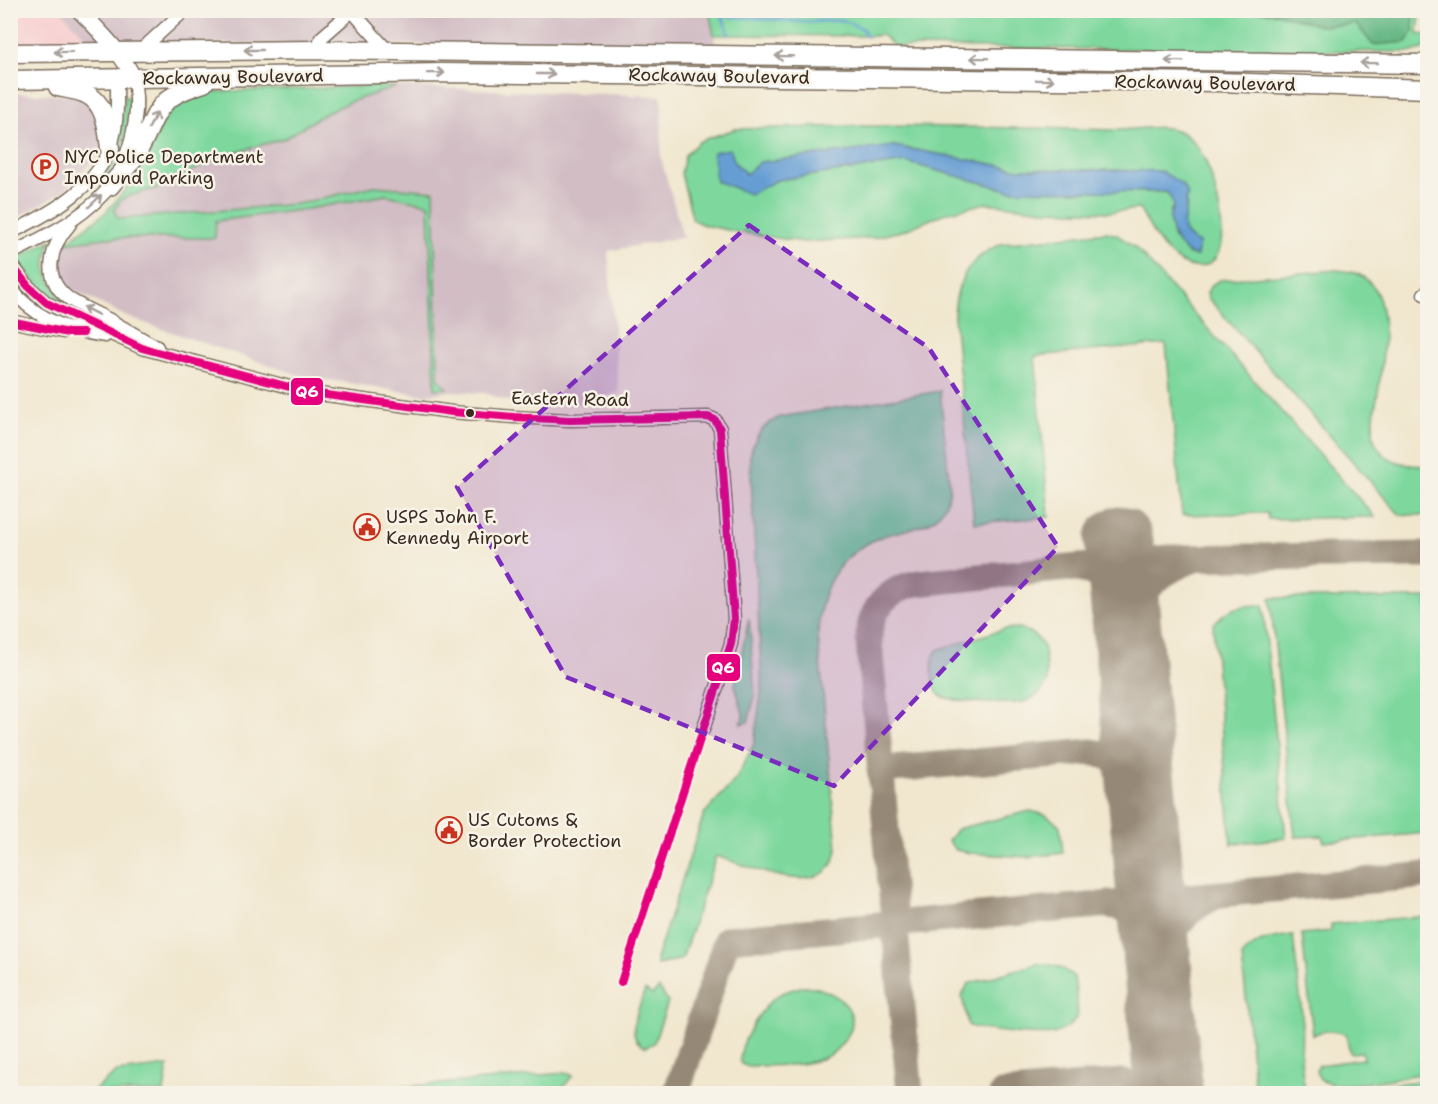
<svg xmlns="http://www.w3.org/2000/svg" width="1438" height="1104" viewBox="0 0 1438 1104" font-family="'Shantell Sans',sans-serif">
	<rect width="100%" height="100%" fill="#f7f3e8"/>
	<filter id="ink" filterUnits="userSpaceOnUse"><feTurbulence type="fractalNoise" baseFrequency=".0167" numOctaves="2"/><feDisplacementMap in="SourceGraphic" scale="12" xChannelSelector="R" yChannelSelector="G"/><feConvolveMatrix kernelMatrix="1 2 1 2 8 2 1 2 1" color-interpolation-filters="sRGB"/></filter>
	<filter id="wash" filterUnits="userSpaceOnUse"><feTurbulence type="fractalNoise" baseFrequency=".008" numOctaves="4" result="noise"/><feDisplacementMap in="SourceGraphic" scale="24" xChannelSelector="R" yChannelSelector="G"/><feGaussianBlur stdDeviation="1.35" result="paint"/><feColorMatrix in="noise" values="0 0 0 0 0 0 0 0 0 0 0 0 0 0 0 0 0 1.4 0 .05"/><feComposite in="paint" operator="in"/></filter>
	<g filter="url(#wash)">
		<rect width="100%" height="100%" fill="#f1e7cf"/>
		<polygon fill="#f7cfd0" points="10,11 61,11 91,43 11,45"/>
		<g fill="#d2bdc5">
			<polygon points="61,11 709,11 716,46 91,43"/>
			<polygon points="381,86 662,96 661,158 683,237 608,251 619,393 579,404 515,403 484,393 452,391 424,395 298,375 127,317 69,288 57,272 59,253 65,243 105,213 210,92"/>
			<polygon points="11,93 73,95 88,103 104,133 100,151 95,159 63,192 11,221"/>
		</g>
		<g fill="#7ed89e" stroke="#5c815e" stroke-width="1.5" fill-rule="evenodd">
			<polygon points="1420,10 1418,34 1427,35 1428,43 1423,49 1412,52 895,47 881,34 875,36 714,35 709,11 697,11"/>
			<polygon points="381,86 396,87 349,102 319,117 286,138 219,157 164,186 129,196 120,201 114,211 119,219 298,204 374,186 434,191 438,378 447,388 435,389 429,204 386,195 308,209 216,221 215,238 105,238 65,243 105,213 134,180 171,108 188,97 210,92"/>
			<path d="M 124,97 L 130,97 C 130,131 121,159 101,187 L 98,184 C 116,154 123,132 124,97 Z"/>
			<path d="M 853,126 C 941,126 1029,128 1118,130 C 1136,130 1164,123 1181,132 C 1196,140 1204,156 1210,172 C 1217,194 1238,264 1198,267 C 1186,268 1172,257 1164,248 C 1154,237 1147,221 1139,209 L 1110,212 L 1044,210 L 986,203 L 945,213 L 905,230 L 872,238 L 804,242 L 737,232 L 704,225 L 693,220 L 681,174 L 685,155 L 700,141 L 735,129 ZM 894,146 L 1019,169 L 1161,171 L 1187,206 C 1181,223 1180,235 1199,243 L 1197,256 L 1189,255 L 1173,237 L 1170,211 L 1173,207 L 1172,200 L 1167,192 L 1008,190 L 906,162 L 777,180 L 749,194 L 713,152 L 730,149 L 735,163 L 746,174 Z"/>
			<path d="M 1107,232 L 1117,235 L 1136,248 L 1375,517 L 1268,519 L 1267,513 L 1182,515 L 1166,344 L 1035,356 L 1049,517 L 974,523 L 954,316 C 956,280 968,259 1001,244 Z"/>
			<path d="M 51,240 C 41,268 46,277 63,300 L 62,302 C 43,292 28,276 17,258 Z"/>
			<path d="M 1336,270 C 1343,271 1352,271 1358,274 C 1397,292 1382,365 1377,398 C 1375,411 1371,426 1374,439 C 1381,462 1407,466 1427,466 L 1427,515 L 1400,515 L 1208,298 L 1207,293 L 1211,285 L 1220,280 Z"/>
			<path d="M 940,391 L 950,489 C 942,534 907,525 876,539 C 833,559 819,593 818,637 L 837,849 C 829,906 748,865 716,856 L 682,959 L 657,965 L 656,959 L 704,814 L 736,779 L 754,744 L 762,687 L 750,457 C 754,437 761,426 780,417 Z"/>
			<polygon points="1270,598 1427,598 1427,833 1324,842 1322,836 1295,837"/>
			<path d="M 1263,605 L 1286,838 L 1231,844 L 1213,625 C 1228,606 1241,606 1263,605 Z"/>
			<polygon points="749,618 755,696 748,722 741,724 744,717 735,685"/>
			<path d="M 1020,628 C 1051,640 1044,654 1047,683 C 1042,692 1036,698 1026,701 C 1013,706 950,702 939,695 C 931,683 929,661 937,650 L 1004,629 Z"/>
			<polygon points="1030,811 1046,815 1060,826 1063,853 1027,857 970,853 956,850 948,841 957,829"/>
			<path d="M 1427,916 L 1427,1073 C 1404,1076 1344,1090 1325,1082 C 1320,1080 1318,1077 1316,1071 L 1319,1065 L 1363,1059 L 1362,1052 L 1350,1053 L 1346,1034 C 1333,1031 1325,1029 1313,1035 L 1302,934 L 1331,931 L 1331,924 Z"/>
			<path d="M 1293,935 L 1302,1014 L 1301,1060 L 1305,1093 L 1255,1093 L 1242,956 C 1255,939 1272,938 1293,935 Z"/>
			<path d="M 1036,964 C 1052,963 1063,967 1074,977 C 1075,987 1079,1006 1077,1015 C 1075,1024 1060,1033 1052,1034 C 1040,1036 976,1031 968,1025 L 962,996 L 968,984 Z"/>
			<path d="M 805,986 C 834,988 869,1012 843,1042 C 839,1047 835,1052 830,1055 C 806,1068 773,1065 747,1066 L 741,1064 C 736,1047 761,1009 774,998 C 783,991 794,989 805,986 Z"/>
			<path d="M 659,988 L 668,1002 L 654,1043 L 646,1047 C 622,1039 640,1007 645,990 L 652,995 Z"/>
			<polygon points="168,1066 164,1092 91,1093 117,1072"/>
			<polygon points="564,1073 573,1075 559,1093 334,1093"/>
			<polygon points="1427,1080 1427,1093 1314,1093"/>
		</g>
		<polygon fill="#66b885" stroke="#507152" stroke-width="1.5" points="1253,11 1414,11 1413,32 1407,42 1373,45 1356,24 1321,26 1277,13"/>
		<path fill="#669ed4" stroke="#506479" stroke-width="1.5" d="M 894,146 L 1019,169 L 1161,171 L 1182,184 L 1188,195 L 1186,198 C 1189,217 1172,232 1199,243 L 1197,256 C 1178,254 1163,223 1173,207 L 1172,200 L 1167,192 L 1008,190 L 906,162 L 777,180 L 750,194 L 716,181 L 713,152 L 730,149 L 735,163 L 746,174 L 760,162 Z"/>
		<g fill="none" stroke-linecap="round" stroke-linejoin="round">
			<g stroke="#669ed4" stroke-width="3">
				<polyline points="720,10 729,34"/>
				<polyline points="722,16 808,22 843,20 863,29 866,36"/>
			</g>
			<g stroke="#968876" stroke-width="27">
				<path d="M 1075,569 C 1115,572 1121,602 1126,635"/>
				<path d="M 1131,662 C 1132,610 1138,581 1190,561"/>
				<path d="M 880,770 L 1091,752 C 1123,756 1136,778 1143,807"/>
				<path d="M 1107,905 C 1150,908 1151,940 1157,973"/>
				<path d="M 1160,989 C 1163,946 1174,914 1216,896"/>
				<polyline points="676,1094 727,939 1428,875"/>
				<path d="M 910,1094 L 869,642 C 868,610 888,588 918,583 L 1169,558 L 1428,555"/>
				<polyline points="1002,1094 1121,1082 1136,1086 1150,1094"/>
			</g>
			<polyline stroke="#968876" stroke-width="69" points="1119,541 1169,1094"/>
		</g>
	</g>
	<g filter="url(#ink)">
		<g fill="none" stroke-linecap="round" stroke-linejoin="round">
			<defs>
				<g id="minor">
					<polyline points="351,10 388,51"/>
					<polyline points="317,50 321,38 353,10"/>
					<polyline points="140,51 185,10"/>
					<path d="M 122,166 C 133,140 141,106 133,78"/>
					<path d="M 70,224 C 49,248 41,280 71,300 C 82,307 96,313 108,319 C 124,328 140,338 157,347"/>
					<path d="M 10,233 C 51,213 101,186 113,139 C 118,119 117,99 117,79"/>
					<path d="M 10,254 C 48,235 89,216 114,181"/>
					<polyline points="10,262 28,286 47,303 86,323 142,348 312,393 452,412 514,417 570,420 708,417 715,420 720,429 734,619 731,644 703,730"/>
					<path d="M 10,287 C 33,318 68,331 105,336"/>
					<polyline points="1424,294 1428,291"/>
					<polyline points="10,321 63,332"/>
				</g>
				<path id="major" d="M 79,10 C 97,29 124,54 133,78"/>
				<g id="highway">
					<polyline points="10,53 317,50 1428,64"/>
					<polyline points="10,80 442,73 1218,82 1428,89"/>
					<path d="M 58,87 C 67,89 78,90 86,94 C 106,103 108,130 110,149"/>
					<path d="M 110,186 C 119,175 130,165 137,153 C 160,112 152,99 204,83"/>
				</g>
			</defs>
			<use href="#minor" stroke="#7b6c5c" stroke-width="15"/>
			<use href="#major" stroke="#7b6c5c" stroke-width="18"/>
			<use href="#highway" stroke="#7b6c5c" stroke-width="21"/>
			<use href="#minor" stroke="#fff" stroke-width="12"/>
			<use href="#major" stroke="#fff" stroke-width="15"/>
			<use href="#highway" stroke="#fff" stroke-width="18"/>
			<defs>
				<g id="bus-1">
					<polyline points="10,263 28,286 47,303 142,348 312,393 452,412 514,417 570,420 708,417 715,420 720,429 734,619 731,644 621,982"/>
					<polyline points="10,321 68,333 83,333"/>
				</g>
			</defs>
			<use href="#bus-1" stroke="#f7f3e8" stroke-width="12"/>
			<use href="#bus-1" stroke="#e5007d" stroke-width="8"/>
		</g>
		<defs><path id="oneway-shaft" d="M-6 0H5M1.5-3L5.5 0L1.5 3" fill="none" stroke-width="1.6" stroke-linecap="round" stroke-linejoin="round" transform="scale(1.5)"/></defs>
		<g stroke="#a79f9a">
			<use href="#oneway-shaft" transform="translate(253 50) rotate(180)"/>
			<use href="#oneway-shaft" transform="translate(63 52) rotate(179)"/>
			<use href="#oneway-shaft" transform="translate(784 56) rotate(-179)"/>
			<use href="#oneway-shaft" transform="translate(979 58) rotate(-179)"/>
			<use href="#oneway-shaft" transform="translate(1174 61) rotate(-179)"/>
			<use href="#oneway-shaft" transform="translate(1369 63) rotate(-179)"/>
			<use href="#oneway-shaft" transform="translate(436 73) rotate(-1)"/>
			<use href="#oneway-shaft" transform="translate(546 74)"/>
			<use href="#oneway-shaft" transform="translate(1045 80) rotate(1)"/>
			<use href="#oneway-shaft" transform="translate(153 120) rotate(-62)"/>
			<use href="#oneway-shaft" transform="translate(95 201) rotate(-44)"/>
			<use href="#oneway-shaft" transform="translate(91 311) rotate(-153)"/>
		</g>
	</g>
	<path fill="#7b2cbf" fill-opacity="0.2" stroke="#7b2cbf" stroke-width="4.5" stroke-dasharray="12 8" stroke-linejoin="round" d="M 749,225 L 929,348 L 1058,547 L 834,786 L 566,677 L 457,487 Z"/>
	<defs>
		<symbol id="parking-ring" viewBox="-11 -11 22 22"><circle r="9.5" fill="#f7f3e8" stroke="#c8321e" stroke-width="1.5"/><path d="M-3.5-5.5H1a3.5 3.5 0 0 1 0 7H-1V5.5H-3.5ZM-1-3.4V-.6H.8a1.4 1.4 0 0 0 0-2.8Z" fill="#c8321e"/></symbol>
		<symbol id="civic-ring" viewBox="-11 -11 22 22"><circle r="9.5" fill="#f7f3e8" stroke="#c8321e" stroke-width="1.5"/><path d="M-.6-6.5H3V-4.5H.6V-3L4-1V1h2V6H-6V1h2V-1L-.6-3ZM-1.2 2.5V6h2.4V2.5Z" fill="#c8321e"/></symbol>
	</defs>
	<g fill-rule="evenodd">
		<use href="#parking-ring" x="30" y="152" width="30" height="30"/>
		<use href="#civic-ring" x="352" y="512" width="30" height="30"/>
		<use href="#civic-ring" x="434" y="815" width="30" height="30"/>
	</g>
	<circle fill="#3b2a1e" stroke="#f7f3e8" stroke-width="2" cx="470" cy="413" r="5"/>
	<g text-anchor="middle" stroke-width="5" stroke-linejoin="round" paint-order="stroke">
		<g font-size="18" fill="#3b2a1e" stroke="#f7f3e8">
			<text transform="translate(719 76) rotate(1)" y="6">Rockaway Boulevard</text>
			<text transform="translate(233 77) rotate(-1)" y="6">Rockaway Boulevard</text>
			<text transform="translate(1205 83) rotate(1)" y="6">Rockaway Boulevard</text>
			<text transform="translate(570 399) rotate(1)" y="6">Eastern Road</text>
		</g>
		<g font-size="18" fill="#3b2a1e" stroke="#f7f3e8" text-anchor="start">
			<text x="64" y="163">NYC Police Department<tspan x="64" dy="21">Impound Parking</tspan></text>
			<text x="386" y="523">USPS John F.<tspan x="386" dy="21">Kennedy Airport</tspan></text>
			<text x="468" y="826">US Cutoms &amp;<tspan x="468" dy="21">Border Protection</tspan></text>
		</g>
	</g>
	<g stroke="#f7f3e8" stroke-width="2">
		<rect x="290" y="377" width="34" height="29" rx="6" fill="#e5007d"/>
		<rect x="706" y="653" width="35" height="29" rx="6" fill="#e5007d"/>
	</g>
	<g font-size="16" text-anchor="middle" font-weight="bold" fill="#fff">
		<text x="307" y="397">Q6</text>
		<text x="723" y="673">Q6</text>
	</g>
	<rect width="1438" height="1104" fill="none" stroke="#f7f3e8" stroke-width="36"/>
</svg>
